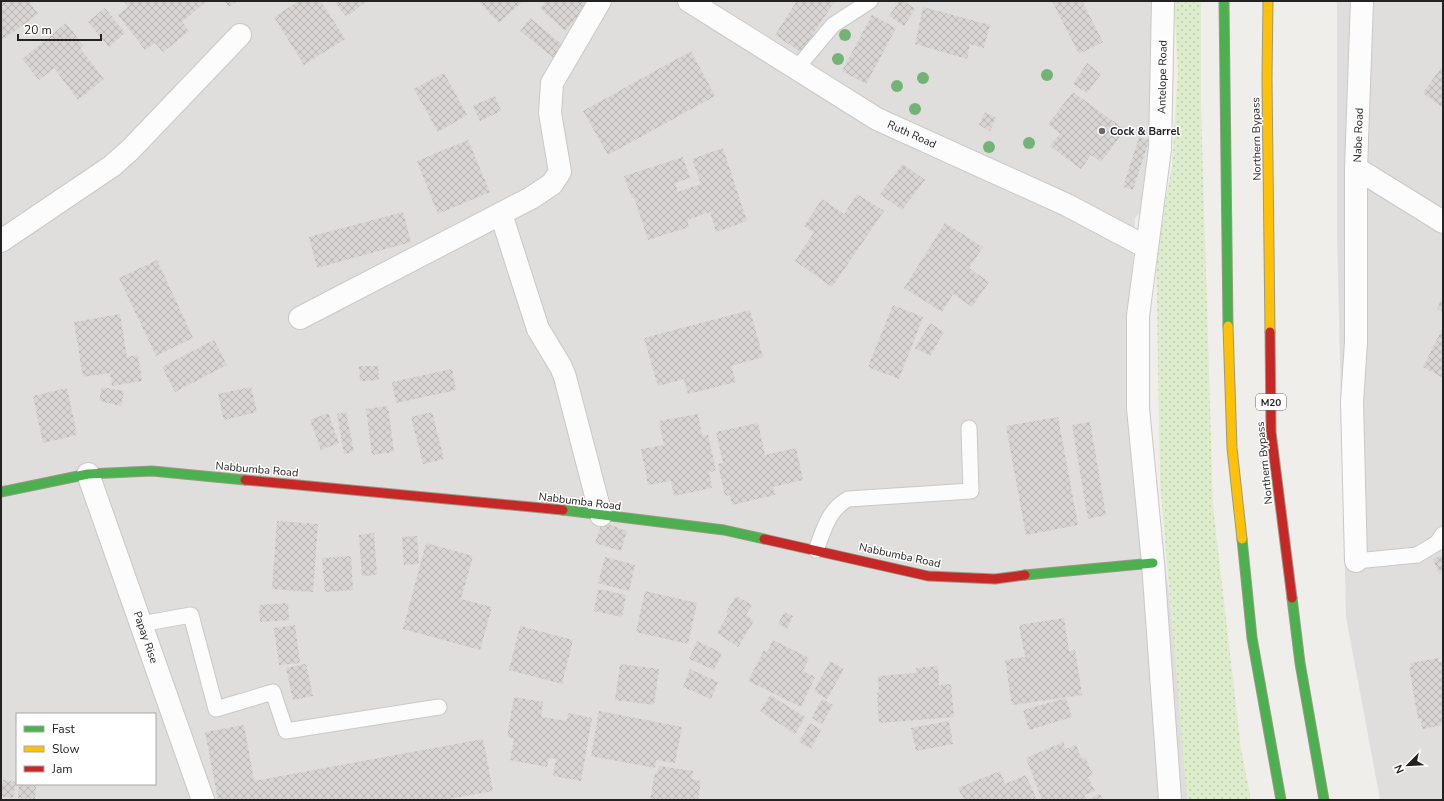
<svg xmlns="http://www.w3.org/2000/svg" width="1444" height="801" viewBox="0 0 1444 801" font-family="'Nunito Sans',sans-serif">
	<defs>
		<pattern id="grass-dots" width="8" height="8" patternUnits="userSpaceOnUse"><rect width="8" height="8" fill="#ddeccb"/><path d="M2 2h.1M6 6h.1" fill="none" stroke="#bdcaae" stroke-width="1.8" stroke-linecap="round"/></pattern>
		<pattern id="building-cross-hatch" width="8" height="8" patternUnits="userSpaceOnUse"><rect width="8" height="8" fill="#d7d4d2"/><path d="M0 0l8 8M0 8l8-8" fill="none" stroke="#b8b6b4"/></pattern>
	</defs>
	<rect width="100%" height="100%" fill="#f0eeeb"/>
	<g fill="#dfdedc" fill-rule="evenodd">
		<path d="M 1,1 L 1154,1 L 1153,152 L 1139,214 L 1135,218 L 1132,278 L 1193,800 L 1,800 ZM 17,714 L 155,714 L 155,784 L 17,784 Z"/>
		<polygon points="1337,1 1443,1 1443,800 1380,800 1346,617 1337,234"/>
	</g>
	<polygon fill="url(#grass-dots)" points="1174,1 1201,1 1201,107 1213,506 1241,749 1251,800 1187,800 1160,481 1156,247 1172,167 1178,71"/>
	<g fill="url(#building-cross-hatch)">
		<polygon points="1,1 29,1 38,14 1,41"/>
		<polygon points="123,1 207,1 182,22 189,31 163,52 155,43 145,50 118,15 128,7"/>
		<polygon points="225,1 238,1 229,7"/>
		<polygon points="299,1 321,1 345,39 304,65 274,17"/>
		<polygon points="334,1 367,1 346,17"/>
		<polygon points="478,1 523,1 499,23"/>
		<polygon points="546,1 591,1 565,31 540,8"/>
		<polygon points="797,1 835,1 801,52 775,35"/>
		<polygon points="899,1 904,1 915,9 904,26 889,16"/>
		<polygon points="1052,1 1082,1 1103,42 1079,54"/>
		<polygon points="923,7 990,25 984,48 970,44 967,59 915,44"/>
		<polygon points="105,8 125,33 109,47 88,22"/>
		<polygon points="872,15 896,28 866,84 842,71"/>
		<polygon points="530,18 565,47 555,59 520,31"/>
		<polygon points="66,23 83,45 80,48 104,79 78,100 54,68 39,80 22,59"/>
		<polygon points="691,51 715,96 608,155 583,111"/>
		<polygon points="1087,63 1101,74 1087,93 1073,84"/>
		<polygon points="1443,65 1443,108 1423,93"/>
		<polygon points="444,73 467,115 438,132 414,89"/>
		<polygon points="1073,92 1125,130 1101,162 1091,155 1081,169 1050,146 1060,134 1048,124"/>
		<polygon points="495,96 501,111 480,121 473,106"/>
		<polygon points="985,112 996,118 990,131 979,125"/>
		<polygon points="1139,137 1149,140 1133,190 1123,187"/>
		<polygon points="468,140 490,192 438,214 417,161"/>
		<polygon points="723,148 747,221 716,232 710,212 687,220 689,227 648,240 634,197 632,198 624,176 683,157 690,178 675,183 678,192 701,184 692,159"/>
		<polygon points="903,164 925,180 902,210 880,194"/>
		<polygon points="857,194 884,211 832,287 795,261 814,232 804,226 822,199 844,214"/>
		<polygon points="403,212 411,242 317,268 309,237"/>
		<polygon points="945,223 983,247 969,268 989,282 972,307 953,294 942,312 904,288"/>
		<polygon points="157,260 193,338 156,356 119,278"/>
		<polygon points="1443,296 1443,312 1437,309"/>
		<polygon points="893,305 923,317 899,379 868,367"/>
		<polygon points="750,310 763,357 731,366 736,382 688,394 684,379 658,386 644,338"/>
		<polygon points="120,314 127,357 138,355 142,381 112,386 110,373 83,377 74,322"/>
		<polygon points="930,323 944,332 930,356 915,348"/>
		<polygon points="1443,327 1443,378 1423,367"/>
		<polygon points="214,340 227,365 175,392 162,367"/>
		<polygon points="359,366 378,366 379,380 360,381"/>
		<polygon points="452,369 456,390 396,403 392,382"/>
		<polygon points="102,387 124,391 121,406 99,401"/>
		<polygon points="251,387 257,412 224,420 218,394"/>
		<polygon points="67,388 77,435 43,443 33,396"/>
		<polygon points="388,406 394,452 372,455 366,409"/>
		<polygon points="346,412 354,452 344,454 337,414"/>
		<polygon points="432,412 444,459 423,464 411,417"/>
		<polygon points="328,413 339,443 321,450 310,420"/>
		<polygon points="698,414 702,436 708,435 716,471 709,472 712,488 674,496 671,481 648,485 641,449 664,445 659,421"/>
		<polygon points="1058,417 1078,525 1026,535 1006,426"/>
		<polygon points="1090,422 1106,515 1088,519 1072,425"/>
		<polygon points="758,423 765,455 796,448 803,480 773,487 775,495 732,505 730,495 725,496 718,464 723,463 716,432"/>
		<polygon points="277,521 318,524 313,592 272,589"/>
		<polygon points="602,522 627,531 621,551 595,543"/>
		<polygon points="374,533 377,575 362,576 359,535"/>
		<polygon points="417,536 419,564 404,565 402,537"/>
		<polygon points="426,543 473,556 461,599 492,607 480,650 403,629"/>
		<polygon points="1443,555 1443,572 1439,574 1433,559"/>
		<polygon points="351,556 353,590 325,592 322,558"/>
		<polygon points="605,557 635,565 629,591 598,583"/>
		<polygon points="598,589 626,595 622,617 594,611"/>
		<polygon points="645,591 697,603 688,644 636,632"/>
		<polygon points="736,596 752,605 746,615 754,621 738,647 717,633 728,614 726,612"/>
		<polygon points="288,603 289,620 260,622 259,605"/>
		<polygon points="784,612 793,616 787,629 778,624"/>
		<polygon points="1064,618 1069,651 1075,650 1082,695 1012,705 1005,660 1025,657 1019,625"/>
		<polygon points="295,625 300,663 279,665 274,628"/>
		<polygon points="520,626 573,640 562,684 509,670"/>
		<polygon points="773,640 809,658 803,671 815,677 801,707 748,681 764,650 767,652"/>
		<polygon points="697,641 722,653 714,670 689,659"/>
		<polygon points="1439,658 1439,662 1443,661 1443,725 1422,729 1421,719 1418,719 1409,667 1411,667 1410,663"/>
		<polygon points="830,661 844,669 827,699 814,691"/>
		<polygon points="306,664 313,696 293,700 286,668"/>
		<polygon points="620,664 659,669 654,705 615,700"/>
		<polygon points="938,666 939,685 951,684 954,717 879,723 877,692 879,692 878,676 916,673 916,668"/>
		<polygon points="690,669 718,682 711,699 683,687"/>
		<polygon points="770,695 805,717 795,734 760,711"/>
		<polygon points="514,697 543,702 541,717 567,721 568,713 592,718 581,781 553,776 556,759 549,758 547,767 510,760 514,739 507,737"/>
		<polygon points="1066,698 1072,717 1029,730 1023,710"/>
		<polygon points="822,699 833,705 822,724 812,718"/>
		<polygon points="599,711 682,727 675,763 656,760 655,768 591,756"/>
		<polygon points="949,721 953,744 916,751 911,728"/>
		<polygon points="810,723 821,730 811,749 799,742"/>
		<polygon points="244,725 254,781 483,739 493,791 443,800 218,800 205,732"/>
		<polygon points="1063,742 1066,749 1076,745 1082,759 1085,757 1093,775 1088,777 1095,791 1084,795 1087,800 1100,794 1103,800 1042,800 1026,758"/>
		<polygon points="659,766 693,771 691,779 701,781 698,800 650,800 655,773 658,773"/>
		<polygon points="1000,771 1005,784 1026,775 1037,800 964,800 958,788"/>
		<polygon points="3,780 16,782 13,798 1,796"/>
		<polygon points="19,785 36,786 35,799 18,798"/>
	</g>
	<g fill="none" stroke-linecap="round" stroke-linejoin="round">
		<defs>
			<g id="lane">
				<polyline points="796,69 833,25 870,1"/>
				<path d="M 816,550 C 824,530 828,510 848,499 L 971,491 L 969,428"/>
				<polyline points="1356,561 1417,555 1437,543 1443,534"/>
				<polyline points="141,624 191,615 216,709 273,692 286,731 439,707"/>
			</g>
			<g id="street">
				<polyline points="689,1 877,119 1067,205 1146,247"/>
				<polyline points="1163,1 1160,149 1138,316 1138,408 1153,563 1170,800"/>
				<polyline points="1362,1 1356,168 1443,222"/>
				<polyline points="501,214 538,329 561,367 565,377 601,515"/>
				<polyline points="1,241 112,166 130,150 240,35"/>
				<polyline points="300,318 531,198 552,184 560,172 550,113 552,83 600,1"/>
				<polyline points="88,474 203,800"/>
				<polyline points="1356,561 1352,402 1356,342 1356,168"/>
			</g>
			<g id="fast">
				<polyline points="1224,1 1228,326"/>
				<polyline points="1,492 88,474 152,471 245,480"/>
				<polyline points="563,510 724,530 764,539"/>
				<polyline points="1242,539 1252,638 1281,800"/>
				<polyline points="1025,575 1153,563"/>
				<polyline points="1292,598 1300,663 1324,800"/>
			</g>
			<g id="slow">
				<polyline points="1268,1 1267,78 1270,332"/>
				<polyline points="1228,326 1232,448 1242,539"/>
			</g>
			<g id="jam">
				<polyline points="1270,332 1271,432 1292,598"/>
				<polyline points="245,480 563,510"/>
				<polyline points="764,539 928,576 995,579 1025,575"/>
			</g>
		</defs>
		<use href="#lane" stroke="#c9c8c7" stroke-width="17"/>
		<use href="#street" stroke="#c9c8c7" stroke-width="24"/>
		<use href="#fast" stroke="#999a82" stroke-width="11"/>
		<use href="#slow" stroke="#999a82" stroke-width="11"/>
		<use href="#jam" stroke="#999a82" stroke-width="11"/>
		<use href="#lane" stroke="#fdfcfc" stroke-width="15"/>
		<use href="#street" stroke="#fdfcfc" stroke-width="22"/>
		<use href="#fast" stroke="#4caf50" stroke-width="9"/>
		<use href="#slow" stroke="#ffc107" stroke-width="9"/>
		<use href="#jam" stroke="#c62828" stroke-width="9"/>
	</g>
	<g fill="#73b476">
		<circle cx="845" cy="35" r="6"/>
		<circle cx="838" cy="59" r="6"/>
		<circle cx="1047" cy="75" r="6"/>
		<circle cx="923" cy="78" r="6"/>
		<circle cx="897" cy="86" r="6"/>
		<circle cx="915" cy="109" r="6"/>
		<circle cx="1029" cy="143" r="6"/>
		<circle cx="989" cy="147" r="6"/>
	</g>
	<circle fill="#6a6968" stroke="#fff" stroke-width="1.5" cx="1102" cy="131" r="4"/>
	<g text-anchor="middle" stroke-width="3" stroke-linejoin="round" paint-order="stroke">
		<rect fill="#fff" stroke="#646464" stroke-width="1" x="1256" y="394" width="30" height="16" rx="3"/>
		<g font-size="10" font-weight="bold" fill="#222">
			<text x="1271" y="406">M20</text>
		</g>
		<g font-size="11" fill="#222" stroke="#fff">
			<text transform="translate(1162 77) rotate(-89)" y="4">Antelope Road</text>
			<text transform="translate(912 134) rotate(24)" y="4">Ruth Road</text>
			<text transform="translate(1358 135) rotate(-88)" y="4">Nabe Road</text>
			<text transform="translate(1256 139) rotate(-91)" y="4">Northern Bypass</text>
			<text transform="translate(1264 463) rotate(-96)" y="4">Northern Bypass</text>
			<text transform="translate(257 469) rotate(5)" y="4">Nabbumba Road</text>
			<text transform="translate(580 501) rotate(7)" y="4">Nabbumba Road</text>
			<text transform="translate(900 555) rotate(12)" y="4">Nabbumba Road</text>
			<text transform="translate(146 637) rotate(71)" y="4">Papay Rise</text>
		</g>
		<g font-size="11" font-weight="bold" fill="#222" stroke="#fff" text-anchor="start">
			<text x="1110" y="135">Cock &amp; Barrel</text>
		</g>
	</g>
	<rect width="1444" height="801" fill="none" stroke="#222222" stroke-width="4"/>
	<rect x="16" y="713" width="140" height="72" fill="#ffffff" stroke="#a7a7a7"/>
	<rect x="24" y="726" width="20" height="6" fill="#4caf50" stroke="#a7a7a7"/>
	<text x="52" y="733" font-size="12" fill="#222222">Fast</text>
	<rect x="24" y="746" width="20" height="6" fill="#ffc107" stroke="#a7a7a7"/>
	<text x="52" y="753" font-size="12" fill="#222222">Slow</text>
	<rect x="24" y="766" width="20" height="6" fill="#c62828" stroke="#a7a7a7"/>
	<text x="52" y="773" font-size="12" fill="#222222">Jam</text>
	<g transform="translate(1408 765) rotate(246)" stroke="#ffffff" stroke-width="3" paint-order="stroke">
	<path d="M0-3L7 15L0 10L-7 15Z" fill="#222222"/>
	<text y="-6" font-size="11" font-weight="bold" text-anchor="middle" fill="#222222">N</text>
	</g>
	<path d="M18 34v6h83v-6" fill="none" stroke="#222222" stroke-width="2"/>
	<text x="24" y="34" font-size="12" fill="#222222" stroke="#ffffff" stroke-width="3" paint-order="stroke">20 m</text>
</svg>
